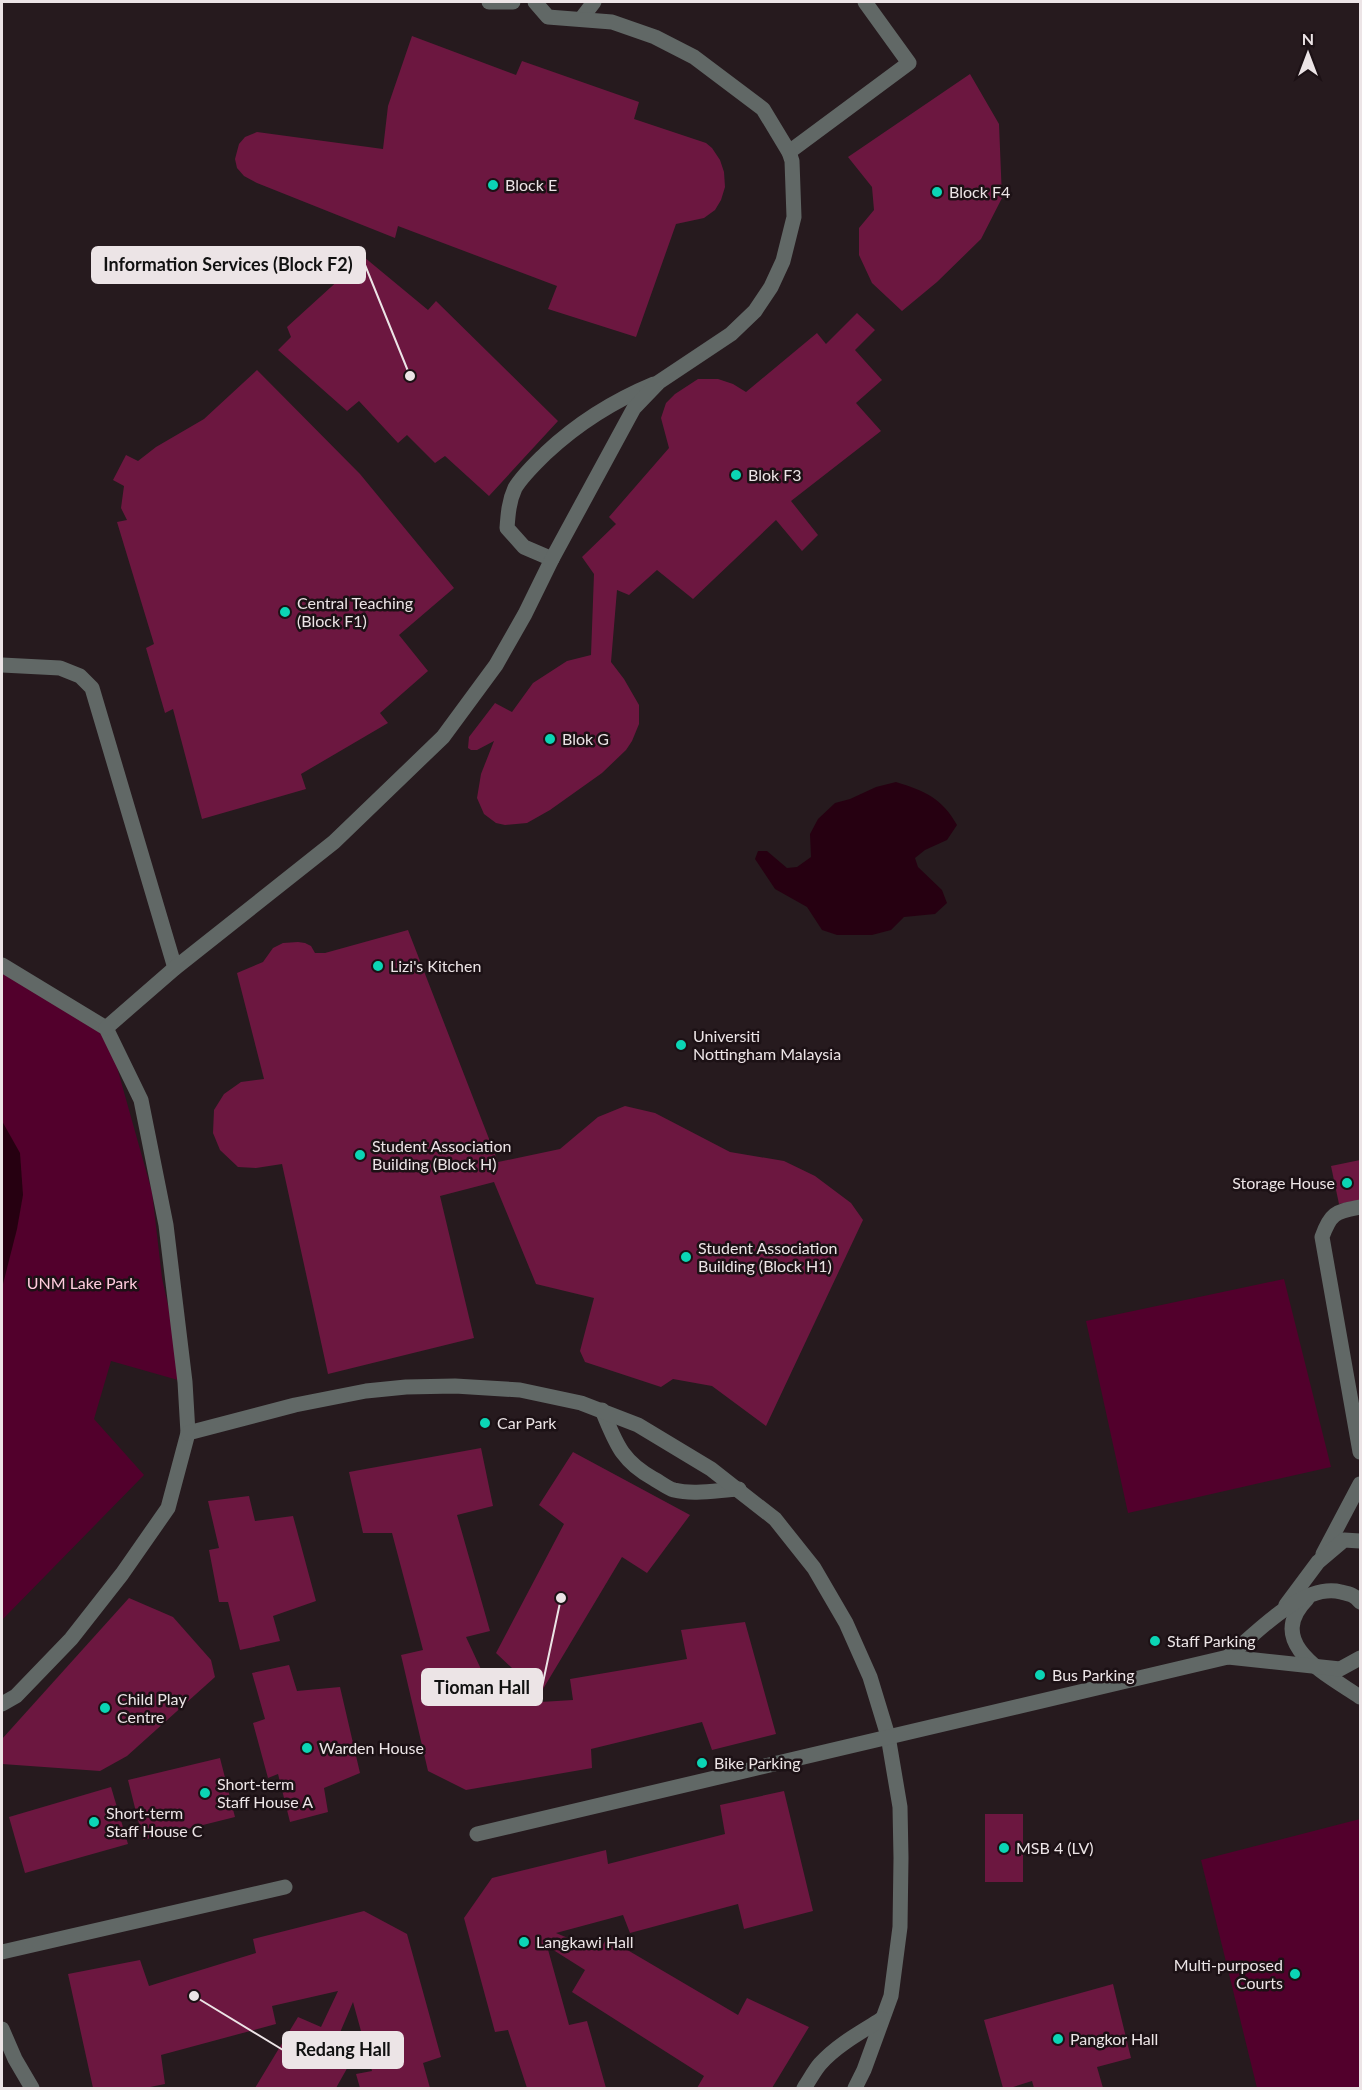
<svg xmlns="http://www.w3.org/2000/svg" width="1362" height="2090" viewBox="0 0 1362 2090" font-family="Lato,sans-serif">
	<rect width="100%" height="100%" fill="#261a1e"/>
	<g fill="#52002c">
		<polygon points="2,965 106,1028 152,1192 162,1278 185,1382 111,1361 94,1419 144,1475 2,1620"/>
		<polygon points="1284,1279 1331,1467 1128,1513 1086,1321"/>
		<polygon points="1360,1819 1360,2088 1257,2088 1201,1860"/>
	</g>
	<g fill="#260011">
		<path d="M 896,782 C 925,791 942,798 957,825 L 947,840 L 925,850 L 915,858 L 918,867 L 942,890 L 947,903 L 935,914 L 904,917 L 891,930 L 872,935 L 837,935 L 822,930 L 807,907 L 775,889 L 755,859 L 758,851 L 767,851 L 787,868 L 797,867 L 811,857 L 810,834 L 818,819 L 835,803 L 850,799 L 876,787 Z"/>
		<polygon points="2,1121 20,1153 23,1195 17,1229 2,1288"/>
	</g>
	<g fill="#6c1740">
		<polygon points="412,36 516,75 522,61 639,102 634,119 706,143 712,148 720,160 724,172 725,187 721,200 715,210 704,218 676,224 636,337 548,309 557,286 398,226 395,238 257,183 244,176 237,168 235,159 239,144 245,137 257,132 383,149 388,106"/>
		<polygon points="970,74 999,124 1002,198 981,239 937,282 902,311 872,283 859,255 859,228 874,210 872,187 848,157"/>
		<polygon points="364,257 428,310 436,301 558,421 489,496 445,456 435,463 407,435 398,443 359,401 347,411 278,350 291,337 287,327"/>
		<polygon points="857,313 875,330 855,350 882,380 856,403 881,431 791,501 818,535 802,551 776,520 693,599 657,570 629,595 617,590 611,662 624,679 639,705 639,724 632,741 626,750 602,773 550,810 527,823 505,825 496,823 484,814 477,798 481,774 494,741 477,750 471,750 468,748 469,737 495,703 512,712 533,683 567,661 591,655 594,574 582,557 616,524 609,517 669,448 661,418 666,403 675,394 698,379 718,379 733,384 746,392 817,333 826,344"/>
		<polygon points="257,370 360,474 454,588 399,635 428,671 380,713 388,723 301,774 306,789 202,819 173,709 165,713 146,648 154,644 117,522 127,520 121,508 124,486 113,480 126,455 138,461 156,447 204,419"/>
		<polygon points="408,930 498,1162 560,1149 598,1117 625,1106 655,1113 730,1152 784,1161 815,1176 851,1203 863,1220 766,1426 712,1386 673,1379 661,1387 585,1362 580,1351 594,1298 536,1284 494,1182 440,1196 474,1338 328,1374 282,1164 256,1168 238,1167 220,1150 213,1133 214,1110 224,1094 241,1082 264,1079 237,973 263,962 273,948 283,943 298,942 305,943 311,946 315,953 325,953"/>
		<polygon points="1360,1160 1360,1200 1339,1204 1331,1166"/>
		<polygon points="481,1448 493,1506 457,1515 490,1631 466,1637 493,1695 512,1668 496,1653 564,1524 539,1505 573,1452 690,1515 647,1573 622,1557 543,1689 524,1681 507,1704 573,1700 570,1679 687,1659 681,1630 745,1622 776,1734 712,1750 702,1722 591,1749 592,1768 466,1790 428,1771 401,1655 423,1650 392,1533 363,1533 349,1472"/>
		<polygon points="249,1496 255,1521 293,1516 316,1601 273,1616 280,1641 240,1650 228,1602 219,1602 209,1550 219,1548 208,1501"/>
		<polygon points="129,1598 173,1617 211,1660 215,1677 127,1756 100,1771 2,1764 2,1739"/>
		<polygon points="289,1665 297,1691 340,1687 360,1773 324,1788 328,1812 290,1822 278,1774 268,1778 253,1723 265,1719 252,1673"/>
		<polygon points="220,1758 235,1817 143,1840 128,1780"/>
		<polygon points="111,1787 128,1844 25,1873 9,1817"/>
		<polygon points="784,1791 813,1911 744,1929 738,1904 630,1933 623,1915 556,1933 599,1951 607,1938 738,2015 747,1998 809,2027 772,2088 697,2088 704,2076 572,1992 585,1970 547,1946 569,2025 587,2021 606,2088 527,2088 508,2030 495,2032 464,1918 492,1878 606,1850 608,1864 725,1834 720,1805"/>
		<rect x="985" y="1814" width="38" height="68"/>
		<polygon points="364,1911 407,1934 441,2057 423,2063 430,2088 360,2088 356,2074 372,2071 353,2002 336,2042 354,2056 336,2088 255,2088 298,2017 321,2027 338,1991 272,2006 276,2024 161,2055 165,2084 145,2088 93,2088 68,1974 140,1960 149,1986 256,1953 253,1939"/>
		<polygon points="1113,1984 1131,2058 1097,2067 1103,2088 1034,2088 1032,2081 1010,2088 1003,2088 984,2020"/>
	</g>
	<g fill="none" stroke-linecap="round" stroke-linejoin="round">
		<g stroke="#616866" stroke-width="15">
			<polyline points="489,2 513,2"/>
			<polyline points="581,19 594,2"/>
			<polyline points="789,152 909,63 865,2"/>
			<path d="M 552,559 L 524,547 L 507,528 C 508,514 509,501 515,488 C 523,475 535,464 546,453 C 578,423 613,401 654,384"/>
			<polyline points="2,665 60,668 80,676 92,688 175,968"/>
			<polyline points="2,965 106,1028 141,1100 166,1225 185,1382 188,1433 168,1508 122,1574 71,1639 16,1696 2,1704"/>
			<polyline points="106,1028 175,968 334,842 443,737 496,665 525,614 552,559 634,408 659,382 731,334 755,311 771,287 783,261 794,217 792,161 789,152 763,109 694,57 655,37 612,22 548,17 535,2"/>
			<path d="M 1360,1207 C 1336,1212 1331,1212 1322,1237 L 1360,1452"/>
			<path d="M 602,1410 C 616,1443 621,1461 654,1479 C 660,1482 667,1488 674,1490 C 694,1495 718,1490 739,1489"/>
			<polyline points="188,1433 295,1405 366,1391 406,1387 455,1386 520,1390 581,1403 638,1425 711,1469 775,1519 814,1568 846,1623 870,1677 888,1736 900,1807 901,1858 900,1927 891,1996 864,2070 855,2088"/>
			<polyline points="1323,1554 1360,1484"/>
			<path d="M 1307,1599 C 1263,1644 1328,1675 1360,1697"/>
			<polyline points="1286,1605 1318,1562 1344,1540 1360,1541"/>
			<path d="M 1228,1657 C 1255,1634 1303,1582 1341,1592 C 1350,1594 1355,1595 1360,1602"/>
			<polyline points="477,1834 1228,1657 1340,1669 1360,1658"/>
			<polyline points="2,1952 285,1887"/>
			<polyline points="2,2029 15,2059 32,2088"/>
			<path d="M 804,2088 C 809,2081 814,2071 820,2064 C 837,2045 861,2032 882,2019"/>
		</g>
	</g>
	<g fill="#0bd5b5" stroke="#1c1115" stroke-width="2">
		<circle cx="493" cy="185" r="6"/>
		<circle cx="937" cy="192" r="6"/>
		<circle cx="736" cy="475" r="6"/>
		<circle cx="285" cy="612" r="6"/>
		<circle cx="550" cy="739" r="6"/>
		<circle cx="378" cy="966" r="6"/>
		<circle cx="681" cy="1045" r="6"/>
		<circle cx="360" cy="1155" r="6"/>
		<circle cx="1347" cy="1183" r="6"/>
		<circle cx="686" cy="1257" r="6"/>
		<circle cx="485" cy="1423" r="6"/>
		<circle cx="1155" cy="1641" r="6"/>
		<circle cx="1040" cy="1675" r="6"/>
		<circle cx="105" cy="1708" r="6"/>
		<circle cx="307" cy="1748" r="6"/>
		<circle cx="702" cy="1763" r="6"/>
		<circle cx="205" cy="1793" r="6"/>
		<circle cx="94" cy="1822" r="6"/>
		<circle cx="1004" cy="1848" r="6"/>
		<circle cx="524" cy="1942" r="6"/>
		<circle cx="1295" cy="1974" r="6"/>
		<circle cx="1058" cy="2039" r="6"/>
	</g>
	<g text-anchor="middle" stroke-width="5" stroke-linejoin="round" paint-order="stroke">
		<g font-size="16" fill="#ece4e6" stroke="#1c1115" text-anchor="start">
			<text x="505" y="191">Block E</text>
			<text x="949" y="198">Block F4</text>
			<text x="748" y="481">Blok F3</text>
			<text x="297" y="609">Central Teaching<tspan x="297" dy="18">(Block F1)</tspan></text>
			<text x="562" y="745">Blok G</text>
			<text x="390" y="972">Lizi's Kitchen</text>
			<text x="693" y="1042">Universiti<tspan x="693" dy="18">Nottingham Malaysia</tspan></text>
			<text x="372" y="1152">Student Association<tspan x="372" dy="18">Building (Block H)</tspan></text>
			<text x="1335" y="1189" text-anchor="end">Storage House</text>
			<text x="698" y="1254">Student Association<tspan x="698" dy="18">Building (Block H1)</tspan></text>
			<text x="497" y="1429">Car Park</text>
			<text x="1167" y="1647">Staff Parking</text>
			<text x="1052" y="1681">Bus Parking</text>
			<text x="117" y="1705">Child Play<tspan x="117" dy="18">Centre</tspan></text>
			<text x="319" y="1754">Warden House</text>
			<text x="714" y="1769">Bike Parking</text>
			<text x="217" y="1790">Short-term<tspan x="217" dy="18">Staff House A</tspan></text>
			<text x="106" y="1819">Short-term<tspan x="106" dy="18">Staff House C</tspan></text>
			<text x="1016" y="1854">MSB 4 (LV)</text>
			<text x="536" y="1948">Langkawi Hall</text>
			<text x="1283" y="1971" text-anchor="end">Multi-purposed<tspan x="1283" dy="18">Courts</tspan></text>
			<text x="1070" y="2045">Pangkor Hall</text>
		</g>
		<g font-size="16" fill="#fcd" stroke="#1c1115">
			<text x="82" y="1289">UNM Lake Park</text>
		</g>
	</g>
	<path fill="none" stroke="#ece4e6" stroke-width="2" d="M410 376L365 265M561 1598L542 1687M194 1996L283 2050"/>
	<g fill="#ece4e6" stroke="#1c1115" stroke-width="2">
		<circle cx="410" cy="376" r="6"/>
		<circle cx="561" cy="1598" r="6"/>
		<circle cx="194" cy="1996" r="6"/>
	</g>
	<g fill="#ece4e6" stroke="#ece4e6" stroke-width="2">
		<rect x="92" y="247" width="273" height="36" rx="6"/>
		<rect x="422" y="1669" width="120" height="36" rx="6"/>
		<rect x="283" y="2032" width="120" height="36" rx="6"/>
	</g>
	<g font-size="18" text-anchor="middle" font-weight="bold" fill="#111">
		<text x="228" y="271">Information Services (Block F2)</text>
		<text x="482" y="1694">Tioman Hall</text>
		<text x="343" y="2056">Redang Hall</text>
	</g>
	<rect width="1362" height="2090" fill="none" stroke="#ece4e6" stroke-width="6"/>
	<g transform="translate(1308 54)" stroke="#1c1115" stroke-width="4.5" paint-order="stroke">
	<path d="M0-4.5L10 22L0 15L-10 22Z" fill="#ece4e6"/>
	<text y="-9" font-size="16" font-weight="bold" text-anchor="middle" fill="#ece4e6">N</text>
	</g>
</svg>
